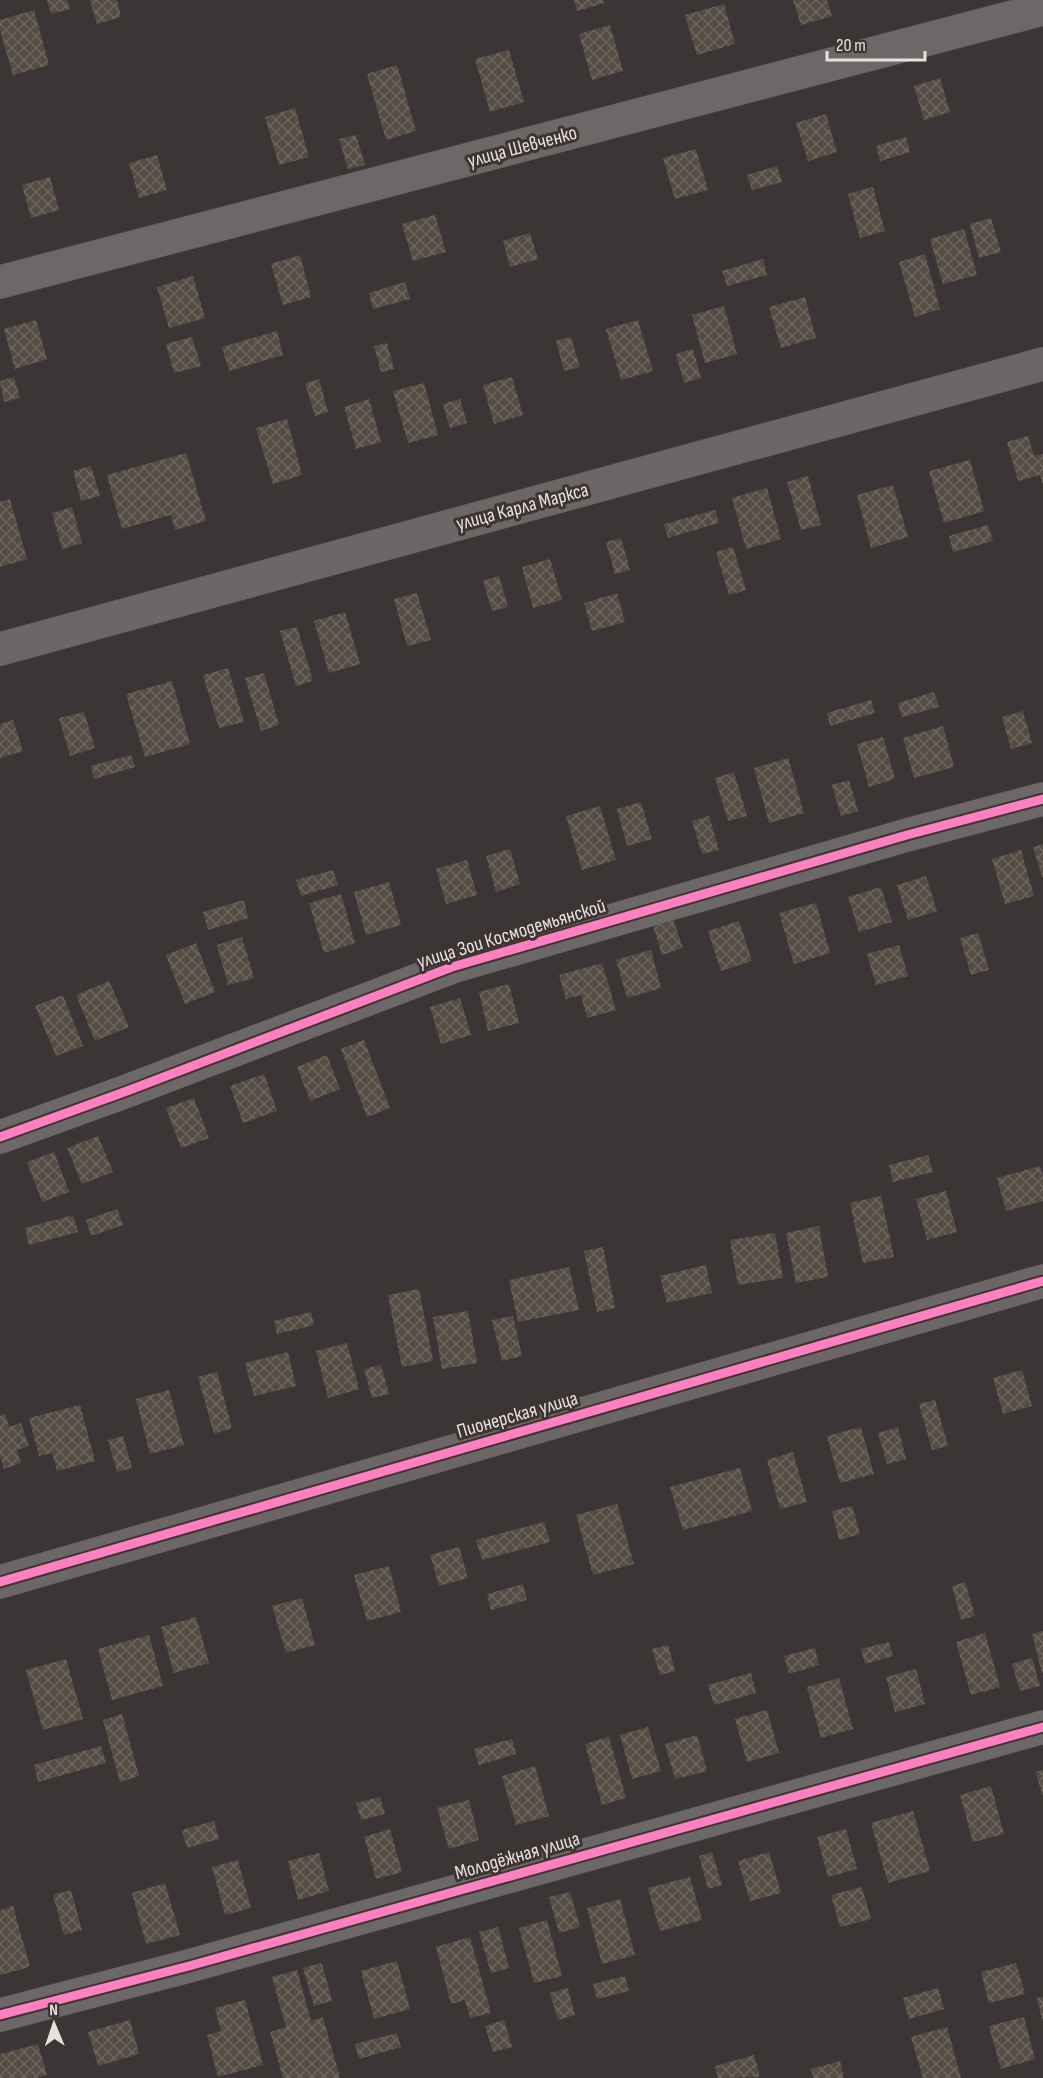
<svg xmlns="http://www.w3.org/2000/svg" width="1043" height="2078" viewBox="0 0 1043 2078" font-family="'Sofia Sans Condensed',sans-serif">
	<defs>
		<pattern id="building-cross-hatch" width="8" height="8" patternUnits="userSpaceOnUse" patternTransform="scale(1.5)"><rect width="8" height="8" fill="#554c44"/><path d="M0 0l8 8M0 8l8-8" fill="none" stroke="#6d665f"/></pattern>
	</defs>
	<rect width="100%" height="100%" fill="#3b3635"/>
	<g fill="url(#building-cross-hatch)">
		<polygon points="47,0 67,0 70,9 51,14"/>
		<polygon points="90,0 117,0 121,17 97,24"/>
		<polygon points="574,0 603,0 604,3 577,11"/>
		<polygon points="793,0 827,0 832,16 801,25"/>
		<polygon points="724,4 735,44 697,55 685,15"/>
		<polygon points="34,10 49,65 13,75 0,30 0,20"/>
		<polygon points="610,25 623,71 592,80 579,34"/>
		<polygon points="509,50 524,102 490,112 475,59"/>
		<polygon points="397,65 416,131 386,140 367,74"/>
		<polygon points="940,78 950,112 924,120 914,86"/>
		<polygon points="295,108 309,157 279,165 265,117"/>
		<polygon points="826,114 837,152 808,161 796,123"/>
		<polygon points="356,135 365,165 348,169 339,139"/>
		<polygon points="906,137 910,152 880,161 876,146"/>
		<polygon points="696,149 708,190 675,199 663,158"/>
		<polygon points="157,155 167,190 139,198 129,163"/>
		<polygon points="777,166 782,182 752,190 747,175"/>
		<polygon points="50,177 59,210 31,218 22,185"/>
		<polygon points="873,187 885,231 860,238 848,194"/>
		<polygon points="435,215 446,252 413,261 402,224"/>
		<polygon points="991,218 1001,252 979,258 970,224"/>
		<polygon points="964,229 977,275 943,284 930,239"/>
		<polygon points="530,233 538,259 510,267 503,241"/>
		<polygon points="925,254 940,309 915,317 899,262"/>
		<polygon points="300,255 311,297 283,305 271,264"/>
		<polygon points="763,259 767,275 727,286 722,271"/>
		<polygon points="193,276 205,318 169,328 157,287"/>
		<polygon points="405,282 410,299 373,309 369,293"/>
		<polygon points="805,297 816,338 781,348 769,307"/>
		<polygon points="724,306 737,354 705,363 692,315"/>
		<polygon points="36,320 47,359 15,369 4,329"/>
		<polygon points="638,320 653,371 621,380 606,329"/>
		<polygon points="277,331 283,355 229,371 222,347"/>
		<polygon points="192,337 201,366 174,373 166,344"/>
		<polygon points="571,337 580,367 564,371 556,341"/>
		<polygon points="387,343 394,369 381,372 374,346"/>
		<polygon points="693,349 701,378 684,383 676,354"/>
		<polygon points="14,377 20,398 4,402 0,381"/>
		<polygon points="512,377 523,415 494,424 483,385"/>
		<polygon points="319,379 328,412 315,416 305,383"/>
		<polygon points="424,383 438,435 408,443 393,391"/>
		<polygon points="369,399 381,442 356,449 344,407"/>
		<polygon points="460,399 467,423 450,428 443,404"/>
		<polygon points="287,419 302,475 273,484 256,428"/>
		<polygon points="1028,436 1034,456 1043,454 1043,484 1040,475 1018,481 1007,442"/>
		<polygon points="186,453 206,521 175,530 171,515 122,529 107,475"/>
		<polygon points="970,460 984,511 944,523 929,471"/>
		<polygon points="91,466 100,496 81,501 73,471"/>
		<polygon points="808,476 821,525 801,530 787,482"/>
		<polygon points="893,485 908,537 871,548 857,495"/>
		<polygon points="767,488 781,539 746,549 732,498"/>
		<polygon points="10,499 27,559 0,567 0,502"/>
		<polygon points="72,507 82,543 62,549 52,513"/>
		<polygon points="715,510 719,523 668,538 664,524"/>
		<polygon points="988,525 993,541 953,552 949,536"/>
		<polygon points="621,538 630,570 615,574 606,542"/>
		<polygon points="733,547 746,590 729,595 716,552"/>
		<polygon points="550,559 562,600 533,608 522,567"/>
		<polygon points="499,576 508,607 492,611 483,581"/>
		<polygon points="417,593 431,640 407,646 394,599"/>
		<polygon points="617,593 625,622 592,631 584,603"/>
		<polygon points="345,612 360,664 329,673 314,621"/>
		<polygon points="297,627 313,681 296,686 280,631"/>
		<polygon points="228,668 244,722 219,728 203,675"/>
		<polygon points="264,673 279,725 261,731 245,678"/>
		<polygon points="172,681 190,744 145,757 126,694"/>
		<polygon points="934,692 939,707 902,717 898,703"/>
		<polygon points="871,700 875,713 830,726 827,713"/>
		<polygon points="1023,711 1032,743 1011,749 1002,717"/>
		<polygon points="84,712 95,748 70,756 59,718"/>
		<polygon points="13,720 23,751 0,758 0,724"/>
		<polygon points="943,726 954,767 914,778 903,738"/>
		<polygon points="883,737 895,779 869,787 857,744"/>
		<polygon points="131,755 135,767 94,779 91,766"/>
		<polygon points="788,758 804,813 769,823 754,768"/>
		<polygon points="734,772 747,816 728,821 715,778"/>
		<polygon points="849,780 858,811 841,816 832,785"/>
		<polygon points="641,802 652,839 627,846 617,809"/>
		<polygon points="600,806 616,860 582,870 566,816"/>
		<polygon points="709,816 719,850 702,854 692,821"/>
		<polygon points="1043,844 1043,877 1042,877 1033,847"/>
		<polygon points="510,849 520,884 496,892 486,856"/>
		<polygon points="1021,850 1034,896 1005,904 992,859"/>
		<polygon points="467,860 477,895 446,904 436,869"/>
		<polygon points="333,870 338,885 301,896 296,880"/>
		<polygon points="926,876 937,911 908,920 897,885"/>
		<polygon points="389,882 401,925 366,935 354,892"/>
		<polygon points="881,887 892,922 859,932 848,897"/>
		<polygon points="341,894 355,943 324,953 309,903"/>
		<polygon points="244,900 248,918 208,930 203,912"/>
		<polygon points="816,903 830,953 794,964 779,913"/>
		<polygon points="673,919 683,948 662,955 653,926"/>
		<polygon points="739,921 752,961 721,971 708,931"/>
		<polygon points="978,933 989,970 971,975 960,938"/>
		<polygon points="242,937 254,978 228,985 217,945"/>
		<polygon points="196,943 215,992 185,1004 166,955"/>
		<polygon points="899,945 908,976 876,985 867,954"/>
		<polygon points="651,950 661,988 627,998 616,960"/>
		<polygon points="602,963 616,1010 587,1018 581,995 566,999 559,975"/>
		<polygon points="109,981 129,1027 95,1041 76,995"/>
		<polygon points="509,984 519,1023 488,1031 479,992"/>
		<polygon points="63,995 83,1046 56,1056 35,1006"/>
		<polygon points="460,998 471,1035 441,1044 430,1007"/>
		<polygon points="364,1040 390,1108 367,1117 341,1049"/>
		<polygon points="327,1055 340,1089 310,1101 297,1067"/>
		<polygon points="264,1074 277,1111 243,1123 230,1086"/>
		<polygon points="194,1098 209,1138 181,1148 166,1108"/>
		<polygon points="98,1136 113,1172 82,1184 67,1148"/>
		<polygon points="54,1152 69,1192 42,1202 27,1162"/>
		<polygon points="928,1155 933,1172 893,1182 889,1165"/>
		<polygon points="1040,1166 1043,1176 1043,1201 1006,1211 997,1178"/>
		<polygon points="946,1191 957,1232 927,1240 916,1199"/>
		<polygon points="881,1196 894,1257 863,1263 850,1203"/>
		<polygon points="117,1209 123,1225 91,1236 86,1220"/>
		<polygon points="73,1215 78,1232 29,1245 25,1228"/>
		<polygon points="819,1226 828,1277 796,1283 786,1233"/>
		<polygon points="775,1233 783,1278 738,1285 730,1240"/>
		<polygon points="603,1247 615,1308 597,1312 584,1251"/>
		<polygon points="706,1265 712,1293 667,1303 660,1276"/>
		<polygon points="569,1267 579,1310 518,1322 509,1280"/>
		<polygon points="419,1289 433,1361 402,1367 388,1295"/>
		<polygon points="468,1311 477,1363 442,1369 433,1317"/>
		<polygon points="311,1312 314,1325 277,1334 274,1321"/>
		<polygon points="513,1316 522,1356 502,1361 492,1320"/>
		<polygon points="347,1343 359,1389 328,1398 316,1351"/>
		<polygon points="288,1352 296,1386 254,1396 245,1363"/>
		<polygon points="381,1365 389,1394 372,1398 364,1369"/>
		<polygon points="1022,1370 1032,1406 1003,1414 993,1378"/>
		<polygon points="217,1372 232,1428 214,1434 198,1377"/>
		<polygon points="169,1390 184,1445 150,1454 136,1399"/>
		<polygon points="935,1400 948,1446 932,1450 919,1404"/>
		<polygon points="80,1405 95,1461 57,1471 52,1453 39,1456 29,1418"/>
		<polygon points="5,1414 9,1427 21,1423 29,1446 17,1450 21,1463 4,1469 0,1456 0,1416"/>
		<polygon points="861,1427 874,1474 840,1483 827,1436"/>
		<polygon points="898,1427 906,1459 887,1464 878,1433"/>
		<polygon points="123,1436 132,1468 117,1472 108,1440"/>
		<polygon points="793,1452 807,1502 780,1509 767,1460"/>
		<polygon points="740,1468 752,1511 683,1530 670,1487"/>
		<polygon points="617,1504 634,1564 593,1575 576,1515"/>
		<polygon points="852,1506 860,1534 839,1540 832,1511"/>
		<polygon points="544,1522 550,1542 482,1560 476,1540"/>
		<polygon points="459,1547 468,1578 439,1586 430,1555"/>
		<polygon points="389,1566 401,1612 367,1621 354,1575"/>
		<polygon points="965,1582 975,1616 961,1620 952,1586"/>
		<polygon points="523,1584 527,1600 491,1610 487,1594"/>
		<polygon points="302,1598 315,1645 286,1653 272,1606"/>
		<polygon points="196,1617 209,1663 174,1673 161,1627"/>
		<polygon points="1043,1631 1043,1673 1042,1673 1032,1634"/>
		<polygon points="985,1633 1000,1687 971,1695 956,1642"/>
		<polygon points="149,1635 163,1686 112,1700 98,1649"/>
		<polygon points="889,1642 893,1656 865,1664 861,1649"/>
		<polygon points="668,1645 675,1671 660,1675 652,1649"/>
		<polygon points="815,1648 819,1665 789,1674 784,1656"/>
		<polygon points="1032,1658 1040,1686 1020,1691 1012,1664"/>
		<polygon points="66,1659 83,1719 43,1730 26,1670"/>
		<polygon points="916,1669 925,1704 895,1712 886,1677"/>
		<polygon points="751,1673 756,1693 714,1705 708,1685"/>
		<polygon points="839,1678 853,1729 821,1738 807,1687"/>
		<polygon points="767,1710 779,1753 747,1762 735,1719"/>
		<polygon points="122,1714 139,1776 120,1782 103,1720"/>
		<polygon points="648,1727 661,1771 632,1779 620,1735"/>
		<polygon points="697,1735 707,1771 675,1779 665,1744"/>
		<polygon points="609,1737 626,1798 602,1805 585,1744"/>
		<polygon points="512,1739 516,1754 479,1765 474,1749"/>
		<polygon points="101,1746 106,1763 38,1782 34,1765"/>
		<polygon points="535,1766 549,1816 516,1825 502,1776"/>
		<polygon points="1043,1770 1043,1795 1042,1795 1036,1772"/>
		<polygon points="991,1786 1004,1834 973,1842 960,1795"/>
		<polygon points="380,1797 385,1814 361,1820 356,1803"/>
		<polygon points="469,1800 479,1840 449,1849 437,1808"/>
		<polygon points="913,1811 930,1871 888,1883 871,1823"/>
		<polygon points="214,1821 219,1839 187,1848 182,1830"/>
		<polygon points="390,1829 402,1872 376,1879 364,1837"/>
		<polygon points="846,1829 857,1869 828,1877 817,1837"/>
		<polygon points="712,1852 722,1885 708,1889 699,1856"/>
		<polygon points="769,1852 781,1893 750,1901 738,1861"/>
		<polygon points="319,1853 329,1891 298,1900 288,1861"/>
		<polygon points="238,1860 251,1908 225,1915 212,1867"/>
		<polygon points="690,1877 702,1920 660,1931 648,1888"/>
		<polygon points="165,1883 180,1935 146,1944 132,1893"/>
		<polygon points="862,1887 871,1919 840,1927 831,1895"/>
		<polygon points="71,1890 82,1930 64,1935 53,1895"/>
		<polygon points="570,1892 580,1927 559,1933 549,1897"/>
		<polygon points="620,1899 635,1955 602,1964 587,1908"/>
		<polygon points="13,1906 30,1967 0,1975 0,1910"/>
		<polygon points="547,1920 562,1976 534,1983 519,1928"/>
		<polygon points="498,1927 509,1968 491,1973 479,1932"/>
		<polygon points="470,1937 491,2013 470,2018 465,2000 451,2004 436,1947"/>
		<polygon points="397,1961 410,2009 374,2019 361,1971"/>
		<polygon points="322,1963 332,2001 314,2006 303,1968"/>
		<polygon points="1016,1963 1025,1994 989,2003 981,1972"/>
		<polygon points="297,1970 311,2021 323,2017 340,2078 283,2078 270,2032 286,2027 272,1977"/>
		<polygon points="625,1976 629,1991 597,1999 593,1984"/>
		<polygon points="568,1988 575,2015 558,2020 550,1993"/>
		<polygon points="938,1988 944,2009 909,2019 903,1998"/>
		<polygon points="1043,1997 1043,2019 1042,2019 1037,1998"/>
		<polygon points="245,2000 263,2065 218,2077 207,2035 221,2031 215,2008"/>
		<polygon points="1024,2017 1035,2059 1001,2069 989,2026"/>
		<polygon points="130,2020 139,2054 98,2066 88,2032"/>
		<polygon points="504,2020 512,2047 493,2052 485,2026"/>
		<polygon points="947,2027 961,2078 923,2078 911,2037"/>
		<polygon points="397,2033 401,2047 359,2059 355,2044"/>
		<polygon points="38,2044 47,2075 36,2078 0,2078 0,2054"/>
		<polygon points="754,2055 760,2077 718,2078 715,2066"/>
		<polygon points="840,2061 844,2078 813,2078 811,2069"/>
	</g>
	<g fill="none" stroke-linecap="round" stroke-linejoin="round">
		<defs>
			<g id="street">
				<polyline points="0,282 1043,9"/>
				<polyline points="0,1137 127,1091 452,967 907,835 1043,799"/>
				<polyline points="0,2015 189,1966 1043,1727"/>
			</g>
			<g id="secondary">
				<polyline points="0,649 1043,364"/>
				<polyline points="0,1582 1043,1281"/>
			</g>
		</defs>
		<use href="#street" stroke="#5a5554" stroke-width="34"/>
		<use href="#secondary" stroke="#5a5554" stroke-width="34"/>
		<use href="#street" stroke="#6c6867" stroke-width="33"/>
		<use href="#secondary" stroke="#6d6667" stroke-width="33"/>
		<defs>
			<g id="cycleway">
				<polyline points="0,1137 127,1091 452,967 907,835 1043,799"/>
				<polyline points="0,1582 1043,1281"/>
				<polyline points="0,2015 189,1966 1043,1727"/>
			</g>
		</defs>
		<use href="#cycleway" stroke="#3e3532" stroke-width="13"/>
		<use href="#cycleway" stroke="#ff80c0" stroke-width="9"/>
	</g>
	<g text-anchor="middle" stroke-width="6" stroke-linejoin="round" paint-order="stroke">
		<g font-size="20" fill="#e7e1df" stroke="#3e3532">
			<text transform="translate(522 146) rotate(-15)" y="7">улица Шевченко</text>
			<text transform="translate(522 506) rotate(-15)" y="7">улица Карла Маркса</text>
			<text transform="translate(511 933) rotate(-17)" y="7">улица Зои Космодемьянской</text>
			<text transform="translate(517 1414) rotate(-16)" y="7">Пионерская улица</text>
			<text transform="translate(517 1855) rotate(-16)" y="7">Молодёжная улица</text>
		</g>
	</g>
	<g transform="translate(54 2024) rotate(358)" stroke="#3e3532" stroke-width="4.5" paint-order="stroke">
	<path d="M0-4.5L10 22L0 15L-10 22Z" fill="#e7e1df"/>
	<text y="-9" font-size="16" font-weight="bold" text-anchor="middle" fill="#e7e1df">N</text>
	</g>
	<path d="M827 51v9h98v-9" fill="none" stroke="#e7e1df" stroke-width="3"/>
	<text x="836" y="51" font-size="18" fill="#e7e1df" stroke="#3e3532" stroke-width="4.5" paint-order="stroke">20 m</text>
</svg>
